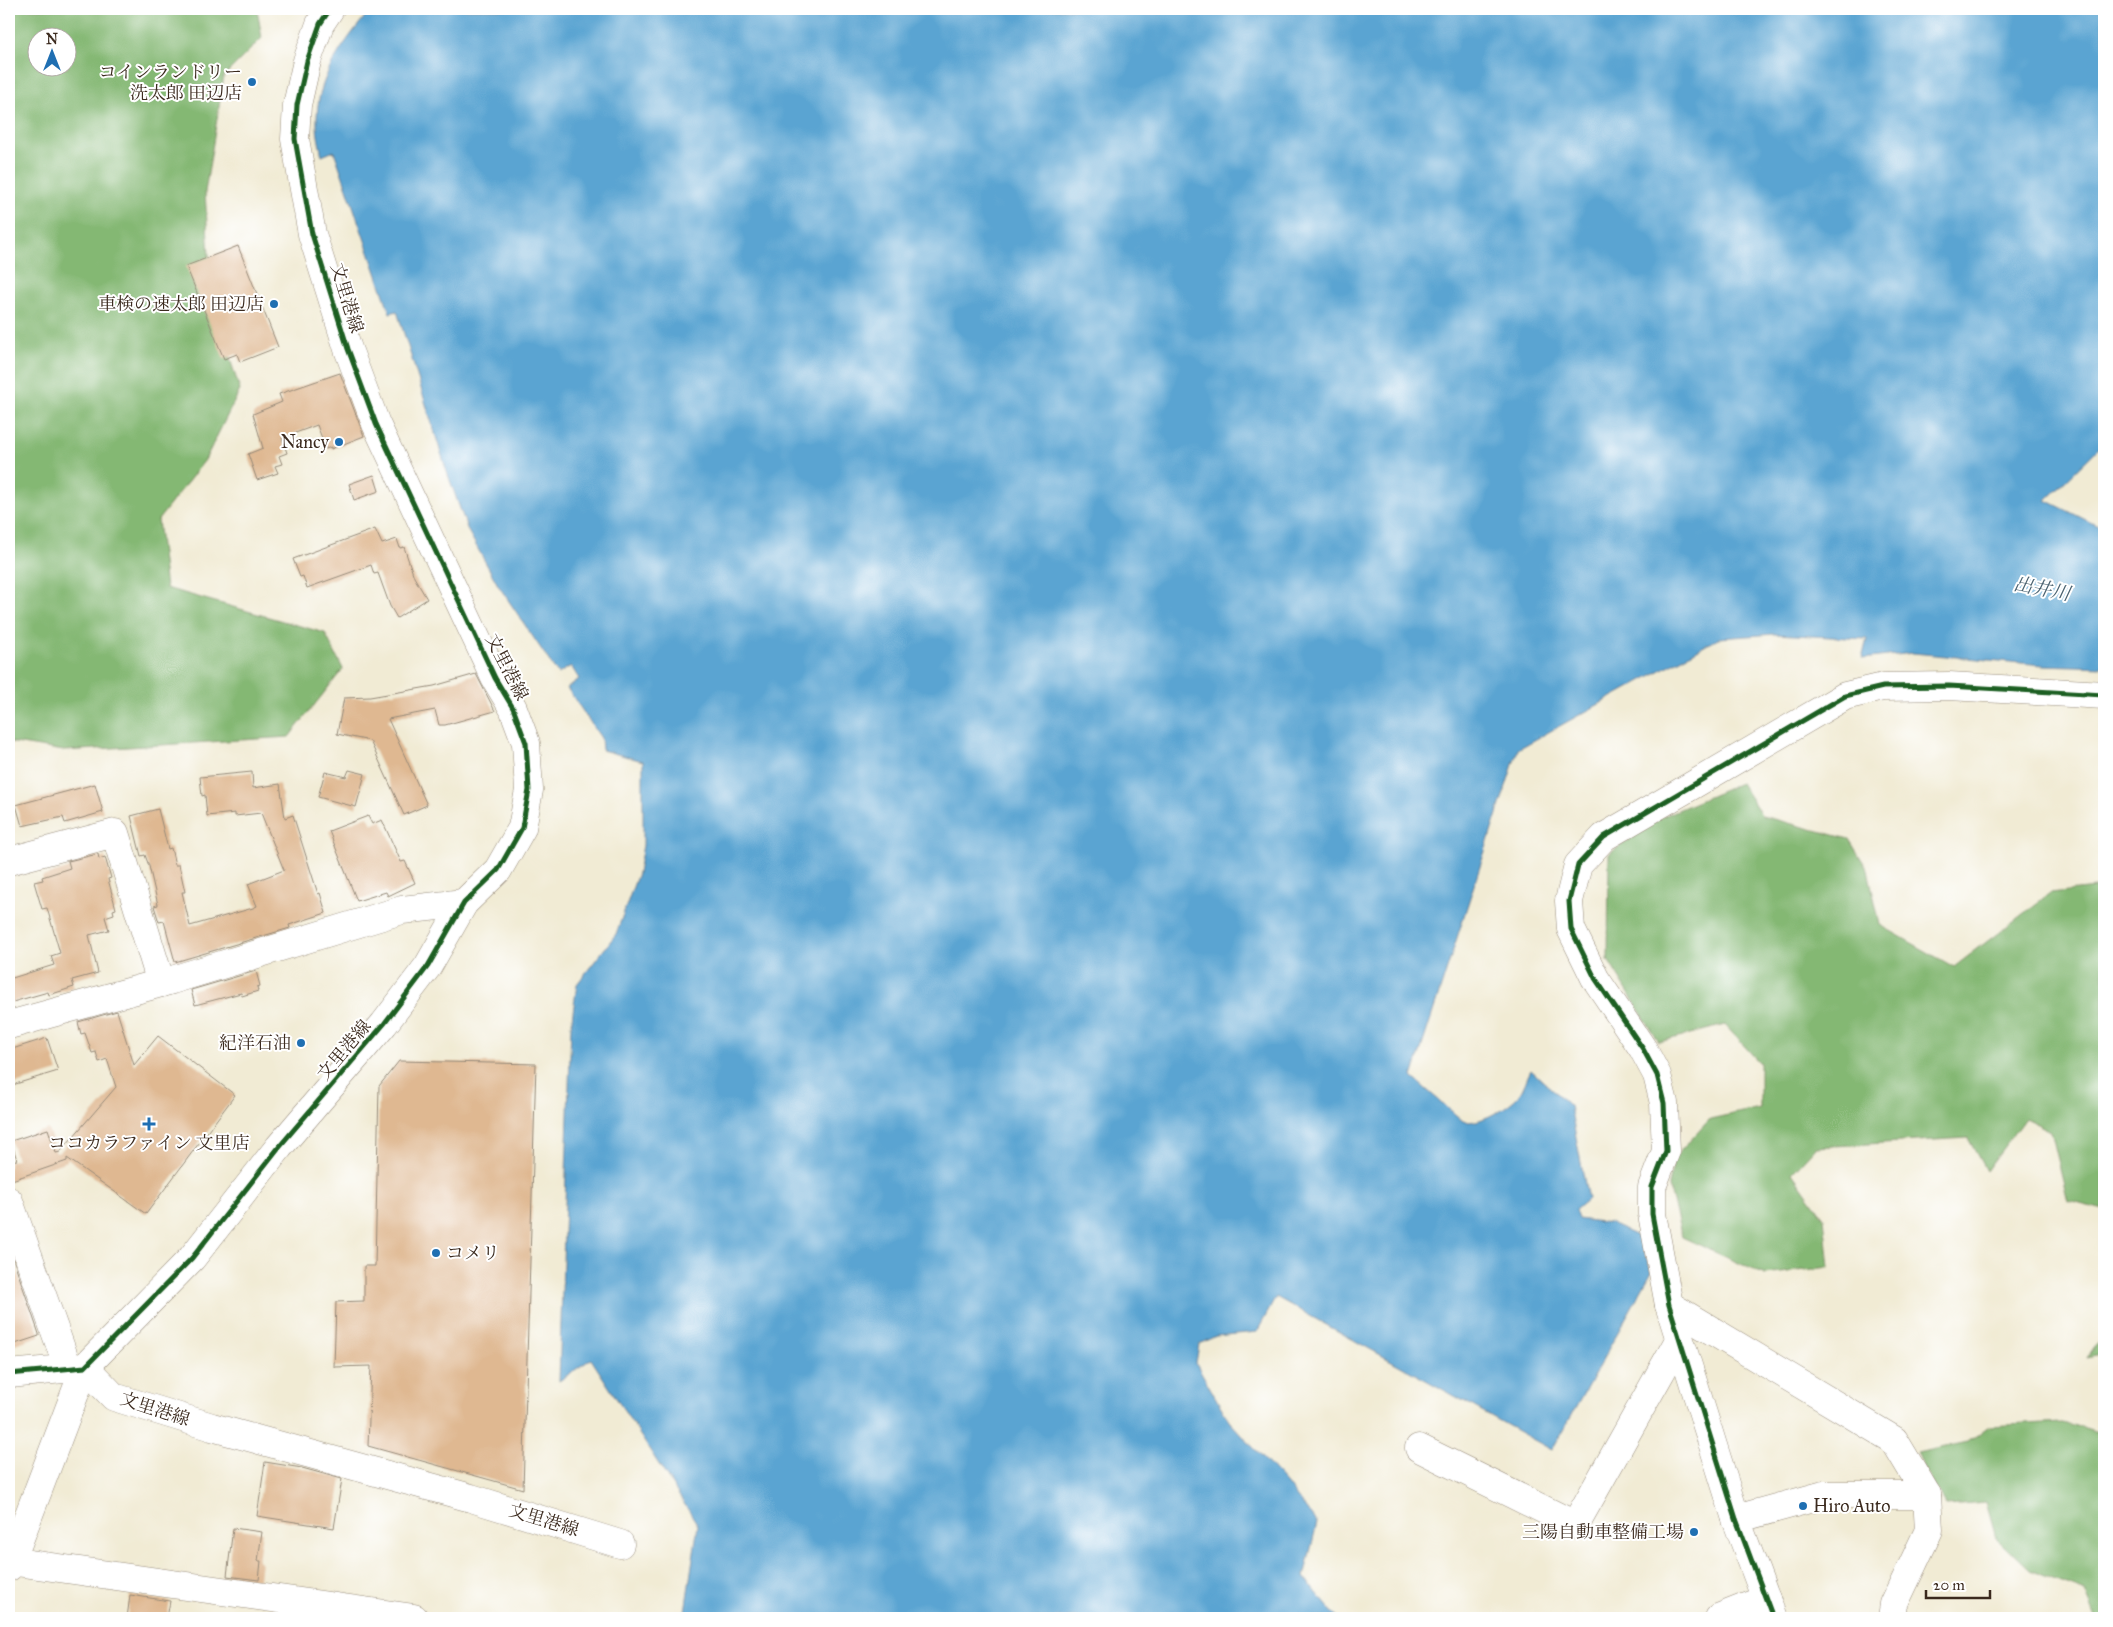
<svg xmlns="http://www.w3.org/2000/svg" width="2113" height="1627" viewBox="0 0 2113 1627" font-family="'IM FELL Great Primer','Noto Serif JP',serif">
	<rect width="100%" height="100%" fill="#fff"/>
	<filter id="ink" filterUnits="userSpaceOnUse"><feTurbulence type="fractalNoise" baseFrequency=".02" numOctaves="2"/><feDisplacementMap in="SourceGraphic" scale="10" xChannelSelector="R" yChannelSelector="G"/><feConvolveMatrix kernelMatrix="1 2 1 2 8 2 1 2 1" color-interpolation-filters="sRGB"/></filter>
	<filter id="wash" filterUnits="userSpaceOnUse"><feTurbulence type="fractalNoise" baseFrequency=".0096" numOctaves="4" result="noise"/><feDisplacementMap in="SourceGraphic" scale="20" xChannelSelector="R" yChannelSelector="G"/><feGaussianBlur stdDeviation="1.12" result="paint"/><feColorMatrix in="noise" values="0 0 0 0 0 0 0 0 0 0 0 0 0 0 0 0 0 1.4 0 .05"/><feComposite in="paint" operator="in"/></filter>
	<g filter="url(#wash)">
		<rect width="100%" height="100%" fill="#f1ebd4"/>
		<g fill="#84b873" stroke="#607148" fill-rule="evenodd">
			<path d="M 9,9 L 257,9 L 262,38 L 224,76 L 205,192 L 212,303 L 240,390 L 205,460 L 158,520 L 166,588 L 325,633 L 343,669 L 289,737 L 64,751 L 9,742 ZM 38,38 L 68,38 L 68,68 L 38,68 Z"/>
			<polygon points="1741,783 1762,816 1849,839 1868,870 1880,925 1954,967 2050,893 2104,887 2104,1210 2068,1201 2051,1131 2025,1118 1986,1171 1968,1138 1816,1147 1792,1173 1824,1218 1829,1267 1765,1275 1682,1237 1669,1186 1674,1158 1710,1119 1760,1108 1760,1063 1725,1025 1659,1042 1608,960 1609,854 1659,818"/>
			<polygon points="2104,1339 2104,1354 2087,1358 2095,1346"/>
			<polygon points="2063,1422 2104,1435 2104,1618 2096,1618 2085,1591 2029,1570 1996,1538 1986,1502 1946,1505 1916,1453 1968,1442 1989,1426"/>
		</g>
		<path fill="#5aa4d2" stroke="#4a6778" d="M 371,9 L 2104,9 L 2104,443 L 2046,500 L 2104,529 L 2104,667 L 2043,665 L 1913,653 L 1862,659 L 1867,639 L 1775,634 L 1719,638 L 1518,749 L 1412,1077 L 1463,1121 C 1478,1126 1509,1107 1519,1095 C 1524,1088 1527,1077 1531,1070 L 1570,1106 L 1588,1199 L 1575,1210 L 1578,1219 L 1609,1223 L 1637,1236 L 1652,1271 L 1552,1450 L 1276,1297 L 1257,1332 L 1216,1336 L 1199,1344 L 1196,1363 L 1229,1421 L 1286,1483 L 1317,1523 L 1304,1577 L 1337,1618 L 684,1618 L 698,1525 L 591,1359 L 559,1381 L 571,1026 L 577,984 L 616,934 L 638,873 L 643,845 L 643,761 L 602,750 L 601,738 L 567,688 L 579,679 L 571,666 L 558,674 L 498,585 L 468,531 L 446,469 L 397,311 L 390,313 L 334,151 L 322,156 C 320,146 317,135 317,125 C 315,78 343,44 371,9 Z"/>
		<g id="blocks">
			<g fill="#dfb891">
				<polygon points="238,246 278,347 240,362 237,354 224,359 186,266"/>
				<polygon points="340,373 364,436 331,449 331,447 326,449 317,425 282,438 287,453 279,456 282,464 275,466 278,473 257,480 248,454 263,448 253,414 282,402 279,394"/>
				<polygon points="374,475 379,491 354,500 349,484"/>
				<polygon points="375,529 382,544 397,539 400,548 404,547 414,577 427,599 397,618 390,606 378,573 374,574 371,565 307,588 303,576 300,577 293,559"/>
				<polygon points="476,674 495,711 445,725 439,725 435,710 388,719 427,805 404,815 370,741 337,734 344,698 370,697 434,686"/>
				<polygon points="349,770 365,774 356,807 318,797 325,772 346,777"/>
				<polygon points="252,772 253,788 280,784 285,818 293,815 318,894 320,893 326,913 289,925 290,928 175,962 164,921 159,922 154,906 158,905 149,866 145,855 141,856 131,816 158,809 168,849 171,848 175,865 179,865 185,892 182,892 190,926 253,908 257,906 248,884 284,870 261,813 235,816 235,813 207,816 205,795 202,796 200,777"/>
				<polygon points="95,784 103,812 65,823 63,817 22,826 16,805"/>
				<polygon points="368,816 372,824 382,820 401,862 405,861 415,883 388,896 386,892 357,901 329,831"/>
				<polygon points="98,854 99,859 105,857 111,878 108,879 116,909 113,910 114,914 105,917 109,930 89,935 98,973 72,980 74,987 49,995 48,992 9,1003 9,979 54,965 51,956 60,953 47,908 42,909 34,882 43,880 42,877 70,868 68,861"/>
				<polygon points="256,971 260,986 257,987 258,991 242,996 241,993 195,1005 191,990"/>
				<polygon points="117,1011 134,1065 158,1036 235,1095 146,1214 67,1158 67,1161 9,1181 9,1161 17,1160 11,1141 48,1129 56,1153 60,1152 116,1087 107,1059 99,1062 96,1052 92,1053 85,1033 81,1034 78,1022"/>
				<polygon points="47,1038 58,1071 9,1086 9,1050"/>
				<polygon points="399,1061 536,1064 523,1489 368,1446 371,1366 334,1367 336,1302 364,1301 364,1266 375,1266 379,1086"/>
				<polygon points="9,1247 39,1334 39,1336 9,1346"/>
				<polygon points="265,1462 302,1468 342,1479 334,1528 257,1516"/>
				<polygon points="233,1528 262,1532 258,1561 261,1561 259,1580 227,1576"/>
				<polygon points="130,1595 170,1601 167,1618 127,1618"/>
			</g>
		</g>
	</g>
	<g filter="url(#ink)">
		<use href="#blocks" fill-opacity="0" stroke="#968a79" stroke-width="1"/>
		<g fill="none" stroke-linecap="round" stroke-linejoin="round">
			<defs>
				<g id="minor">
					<polyline points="9,861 115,833 161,983"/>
					<polyline points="9,1025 172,980 402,910 464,903"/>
					<polyline points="9,1201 68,1368"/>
					<polyline points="1669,1305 1894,1440 1927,1495 1824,1495 1736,1519"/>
					<polyline points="1419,1448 1575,1525 1679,1340"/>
					<polyline points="9,1561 414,1618"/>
					<polyline points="9,1567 85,1367"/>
					<polyline points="1718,1618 1766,1599"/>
					<polyline points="1773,1618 1736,1519 1669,1305 1652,1214 1652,1187 1666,1151 1664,1103 1657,1075 1643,1049 1595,978 1571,929 1569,901 1578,865 1604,837 1845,696 1883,687 1949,686 2104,695"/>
					<polyline points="1892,1618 1894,1604 1929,1530 1927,1495"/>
				</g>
				<g id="major">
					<polyline points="85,1367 192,1258 279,1147 384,1024 428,966 464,903 498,870 522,828 529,790 526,743 513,708 495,678 376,424 348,349 312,234 295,139 297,105 307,61 320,24 330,9"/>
					<polyline points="85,1367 114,1397 212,1427 471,1498 620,1544"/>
					<polyline points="9,1374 85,1367"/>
				</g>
			</defs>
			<use href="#minor" stroke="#968a79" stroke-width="29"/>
			<use href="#major" stroke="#968a79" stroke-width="29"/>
			<use href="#minor" stroke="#fff" stroke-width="28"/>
			<use href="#major" stroke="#fff" stroke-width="28"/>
			<defs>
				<g id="cycleway">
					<polyline points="9,1374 85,1367 192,1258 279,1147 384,1024 428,966 464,903 498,870 522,828 529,790 526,743 513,708 495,678 376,424 348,349 312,234 295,139 297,105 307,61 320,24 330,9"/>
					<polyline points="1773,1618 1736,1519 1669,1305 1652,1214 1652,1187 1666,1151 1664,1103 1657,1075 1643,1049 1595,978 1571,929 1569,901 1578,865 1604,837 1845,696 1883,687 1949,686 2104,695"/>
				</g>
			</defs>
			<use href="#cycleway" stroke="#fff" stroke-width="8"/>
			<use href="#cycleway" stroke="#1b5e20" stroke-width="5"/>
		</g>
	</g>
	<g fill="#1f6fb2" stroke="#fff" stroke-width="2">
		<circle cx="252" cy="82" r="5"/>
		<circle cx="274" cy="304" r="5"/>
		<circle cx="339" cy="442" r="5"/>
		<circle cx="301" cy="1043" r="5"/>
		<path d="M146.5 1116.5h5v5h5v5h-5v5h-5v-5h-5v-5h5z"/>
		<circle cx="436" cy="1253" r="5"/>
		<circle cx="1803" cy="1506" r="5"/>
		<circle cx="1694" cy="1532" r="5"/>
	</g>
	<g text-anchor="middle" stroke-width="4" stroke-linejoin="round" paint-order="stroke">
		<g font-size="18" fill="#3b2a1e" stroke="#fff" text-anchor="end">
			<text x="242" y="78">コインランドリー<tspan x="242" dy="21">洗太郎 田辺店</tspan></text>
			<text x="264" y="310">車検の速太郎 田辺店</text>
			<text x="329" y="448">Nancy</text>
			<text x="291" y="1049">紀洋石油</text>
			<text x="149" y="1149" text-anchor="middle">ココカラファイン 文里店</text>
			<text x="446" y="1259" text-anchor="start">コメリ</text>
			<text x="1813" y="1512" text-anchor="start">Hiro Auto</text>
			<text x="1684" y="1538">三陽自動車整備工場</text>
		</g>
		<g font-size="18" fill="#3b2a1e" stroke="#fff">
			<text transform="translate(347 298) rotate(73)" y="6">文里港線</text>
			<text transform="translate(507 667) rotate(63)" y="6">文里港線</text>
			<text transform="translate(344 1050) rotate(-50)" y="6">文里港線</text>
			<text transform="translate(155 1409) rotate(18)" y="6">文里港線</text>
			<text transform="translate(544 1520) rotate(17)" y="6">文里港線</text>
		</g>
		<g font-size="19" font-style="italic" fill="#49616f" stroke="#fff">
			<text transform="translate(2042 588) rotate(11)" y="7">出井川</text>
		</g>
	</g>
	<rect width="2113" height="1627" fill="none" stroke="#fff" stroke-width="30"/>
	<g transform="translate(52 52)"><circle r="24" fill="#ffffff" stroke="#b1aaa5"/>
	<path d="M0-4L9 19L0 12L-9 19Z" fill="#1f6fb2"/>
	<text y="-8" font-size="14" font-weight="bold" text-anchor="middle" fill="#3b2a1e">N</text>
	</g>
	<path d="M1926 1590v8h64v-8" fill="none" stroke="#3b2a1e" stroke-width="2.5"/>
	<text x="1933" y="1590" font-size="15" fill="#3b2a1e" stroke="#ffffff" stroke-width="4" paint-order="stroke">20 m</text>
</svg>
